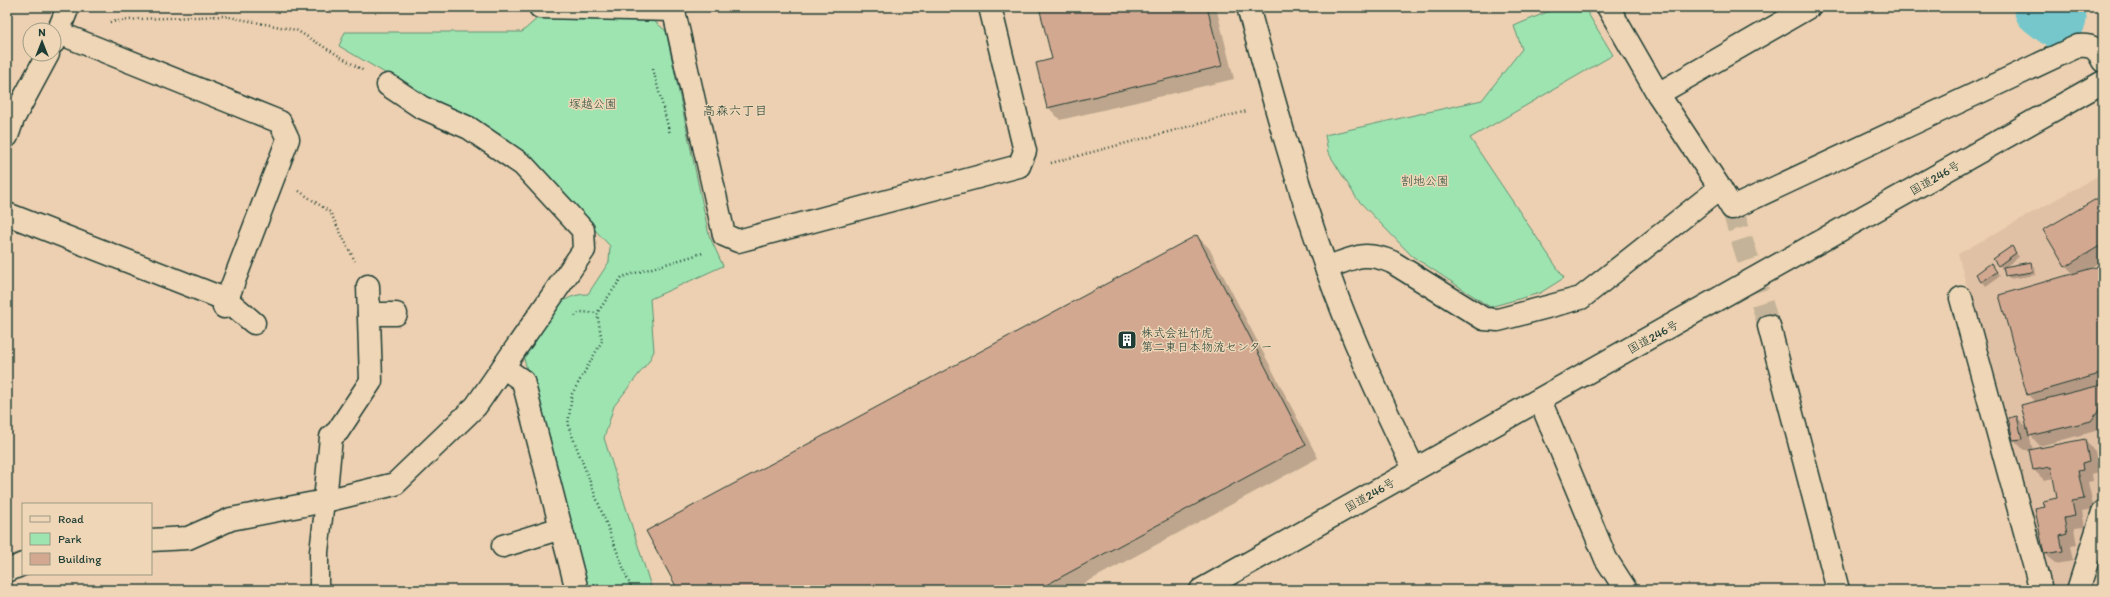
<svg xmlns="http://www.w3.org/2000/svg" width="2110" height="597" viewBox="0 0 2110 597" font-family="Itim,'Klee One',sans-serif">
	<rect width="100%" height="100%" fill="#edd0b1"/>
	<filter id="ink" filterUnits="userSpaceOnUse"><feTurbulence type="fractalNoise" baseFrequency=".025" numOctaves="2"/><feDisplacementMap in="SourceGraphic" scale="8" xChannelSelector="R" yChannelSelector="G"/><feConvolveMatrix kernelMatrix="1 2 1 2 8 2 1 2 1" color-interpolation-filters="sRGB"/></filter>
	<g filter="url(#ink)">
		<polygon fill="#e1c1a5" points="2103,173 2103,509 2093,506 2066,590 2048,590 1958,254"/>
		<g fill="#9ee4b1" stroke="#5e9072">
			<polygon points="1559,7 1584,7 1613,55 1470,138 1564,278 1540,293 1490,307 1412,256 1357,199 1328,152 1325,135 1482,100 1522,49 1514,26"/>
			<path d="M 540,16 L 653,20 L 666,31 L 709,235 L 723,266 L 650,299 L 654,351 L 649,361 L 614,406 L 604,438 L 652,590 L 587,590 L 523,355 C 539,329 553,294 588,294 L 609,262 L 610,246 L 566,199 L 431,100 L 339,46 L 345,32 L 522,32 Z"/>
		</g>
		<g fill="#0003">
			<polygon points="1040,7 1216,7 1234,79 1060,120 1048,107 1053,60"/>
			<polygon points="2103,196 2103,260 2086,271 2103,266 2103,429 2040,446 2029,434 2033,450 2084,440 2095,451 2099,472 2092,474 2093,481 2088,482 2094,509 2082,511 2085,527 2074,528 2077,545 2070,546 2073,561 2056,564 2045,554 2036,510 2046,508 2058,499 2054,478 2044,480 2034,470 2029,450 2024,450 2014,440 2017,417 2028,428 2036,402 2028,394 2074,275 2065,266"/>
			<polygon points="1197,236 1209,248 1318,458 1072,590 679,590"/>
			<polygon points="2012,247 2019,257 2002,269 1999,265"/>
			<polygon points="2031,263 2035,267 2036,275 2009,279 2006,275"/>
			<polygon points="1994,268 2000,276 1986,286 1977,274"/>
		</g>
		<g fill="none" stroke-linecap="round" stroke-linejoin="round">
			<polyline stroke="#76c7cc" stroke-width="59" points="2043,7 2057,18"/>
		</g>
		<g fill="#d3a891" stroke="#1f3d34">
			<polygon points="1039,7 1207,7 1222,66 1047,108 1036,63 1052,59"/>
			<polygon points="2103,195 2103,244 2065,267 2043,230"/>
			<polygon points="1197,235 1306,445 1037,590 678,590 646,531"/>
			<polygon points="2012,246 2016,253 1998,266 1993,259"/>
			<polygon points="2031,262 2033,272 2005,276 2003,267"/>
			<polygon points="1991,263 1997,272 1981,282 1976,274"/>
			<polygon points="2103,265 2103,373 2027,395 1999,295"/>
			<polygon points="2101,385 2103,405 2091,421 2029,436 2021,405"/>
			<polygon points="2017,416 2022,439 2013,440 2008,418"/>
			<polygon points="2085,439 2089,462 2082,464 2083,470 2078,471 2084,499 2072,501 2075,516 2064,518 2067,534 2060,536 2063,551 2044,554 2035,509 2045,507 2043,501 2057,498 2051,467 2033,470 2029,450"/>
		</g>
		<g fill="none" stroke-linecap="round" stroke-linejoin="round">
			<polyline stroke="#c4b398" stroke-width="22" stroke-dasharray="22 11" stroke-linecap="butt" points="1732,208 1769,326"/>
			<defs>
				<polyline id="service" points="319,590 319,552 325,501"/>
				<g id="minor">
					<polyline points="540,7 673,10"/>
					<polyline points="673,7 724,235 738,241 1019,166 1025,151 990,7"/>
					<polyline points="59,33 280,122 288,139 224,307"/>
					<polyline points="54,42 68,7"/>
					<polyline points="1658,94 1809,7"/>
					<polyline points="7,136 13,119 48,54"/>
					<path d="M 1720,188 L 1732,208 L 2078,46 C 2093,45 2096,48 2103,61"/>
					<polyline points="7,214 227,300 254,323"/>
					<path d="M 1326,268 C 1354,258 1363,250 1392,262 L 1484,319 L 1498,320 L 1581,298 L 1720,188 L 1658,94 L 1608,7"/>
					<polyline points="1961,298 2041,590"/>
					<polyline points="369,314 396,314"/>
					<polyline points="1769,326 1838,590"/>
					<polyline points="503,367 523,381 577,590"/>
					<polyline points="1540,400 1606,559 1626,590"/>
					<polyline points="325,501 331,437 338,431 371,381 368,286"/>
					<polyline points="151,540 188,538 231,519 325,501 395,484 476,406 584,250 583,230 523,165 469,128 421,107 388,85"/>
					<polyline points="503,546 561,528"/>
					<polyline points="7,571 23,564"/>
				</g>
				<g id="tertiary">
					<path d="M 1248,7 C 1272,94 1296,182 1326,267 C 1351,337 1382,403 1414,469"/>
					<polyline points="2078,590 2103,512"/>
				</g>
				<polyline id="trunk" points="1201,590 2103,82"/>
			</defs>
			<use href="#service" stroke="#1f3d34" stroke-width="21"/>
			<use href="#minor" stroke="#1f3d34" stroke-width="25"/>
			<use href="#tertiary" stroke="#1f3d34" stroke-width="25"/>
			<use href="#trunk" stroke="#1f3d34" stroke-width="25"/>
			<g stroke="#1f3d34" stroke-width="2.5" stroke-dasharray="1 3" stroke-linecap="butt">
				<polyline points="110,22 139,19 224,16 296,30 364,71"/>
				<polyline points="653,69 670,134"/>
				<polyline points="1051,163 1247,111"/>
				<polyline points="299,191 330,212 355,261"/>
				<polyline points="575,316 580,312 597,313"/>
				<polyline points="632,590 568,425 572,394 602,341 597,313 622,277 703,253"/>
			</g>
			<use href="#service" stroke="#eed6b6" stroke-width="18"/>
			<use href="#minor" stroke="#eed6b6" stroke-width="22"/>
			<use href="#tertiary" stroke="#eed6b6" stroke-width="22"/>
			<use href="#trunk" stroke="#eed6b6" stroke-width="22"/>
		</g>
	</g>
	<defs>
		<symbol id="building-square" viewBox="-11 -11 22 22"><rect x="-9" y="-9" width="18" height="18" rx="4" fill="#1f3d34" stroke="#eed6b6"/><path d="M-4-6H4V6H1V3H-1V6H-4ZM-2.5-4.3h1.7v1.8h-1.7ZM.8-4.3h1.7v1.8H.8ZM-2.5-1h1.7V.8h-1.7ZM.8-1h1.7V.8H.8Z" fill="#fff"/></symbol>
	</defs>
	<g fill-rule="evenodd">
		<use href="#building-square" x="1116" y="329" width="22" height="22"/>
	</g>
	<g text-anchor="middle" stroke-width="3" stroke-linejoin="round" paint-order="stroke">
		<g font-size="12" fill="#2c4e40" stroke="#eed6b6">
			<text x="593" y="108">塚越公園</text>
			<text x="1425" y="185">割地公園</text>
		</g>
		<g font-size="12" fill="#1f3d34" stroke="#eed6b6">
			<text transform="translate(1935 178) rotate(-30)" y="4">国道246号</text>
			<text transform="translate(1653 337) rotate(-29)" y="4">国道246号</text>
			<text transform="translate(1370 495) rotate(-30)" y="4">国道246号</text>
		</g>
		<g font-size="12" fill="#1f3d34" stroke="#eed6b6" text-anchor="start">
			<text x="1141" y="337">株式会社竹虎<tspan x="1141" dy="14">第二東日本物流センター</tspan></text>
		</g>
		<g font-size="13" fill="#1f3d34" stroke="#eed6b6">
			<text x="735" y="115">高森六丁目</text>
		</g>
	</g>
	<rect width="2110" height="597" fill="none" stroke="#eed6b6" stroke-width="24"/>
	<rect x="12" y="12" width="2086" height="573" fill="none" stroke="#1f3d34" stroke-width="1.5" filter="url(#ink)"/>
	<rect x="22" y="503" width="130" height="72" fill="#eed6b6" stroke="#9b9982"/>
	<rect x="30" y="516" width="20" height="6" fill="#eed6b6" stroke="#9b9982"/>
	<text x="58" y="523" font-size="12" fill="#1f3d34">Road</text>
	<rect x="30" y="533" width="20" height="12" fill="#9ee4b1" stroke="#9b9982"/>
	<text x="58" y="543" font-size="12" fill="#1f3d34">Park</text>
	<rect x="30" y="553" width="20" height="12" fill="#d3a891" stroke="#9b9982"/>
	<text x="58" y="563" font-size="12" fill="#1f3d34">Building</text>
	<g transform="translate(42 42)"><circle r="19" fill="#eed6b6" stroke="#9b9982"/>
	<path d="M0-3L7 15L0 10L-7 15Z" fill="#1f3d34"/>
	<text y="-6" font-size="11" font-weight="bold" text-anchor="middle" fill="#1f3d34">N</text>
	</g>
</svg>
